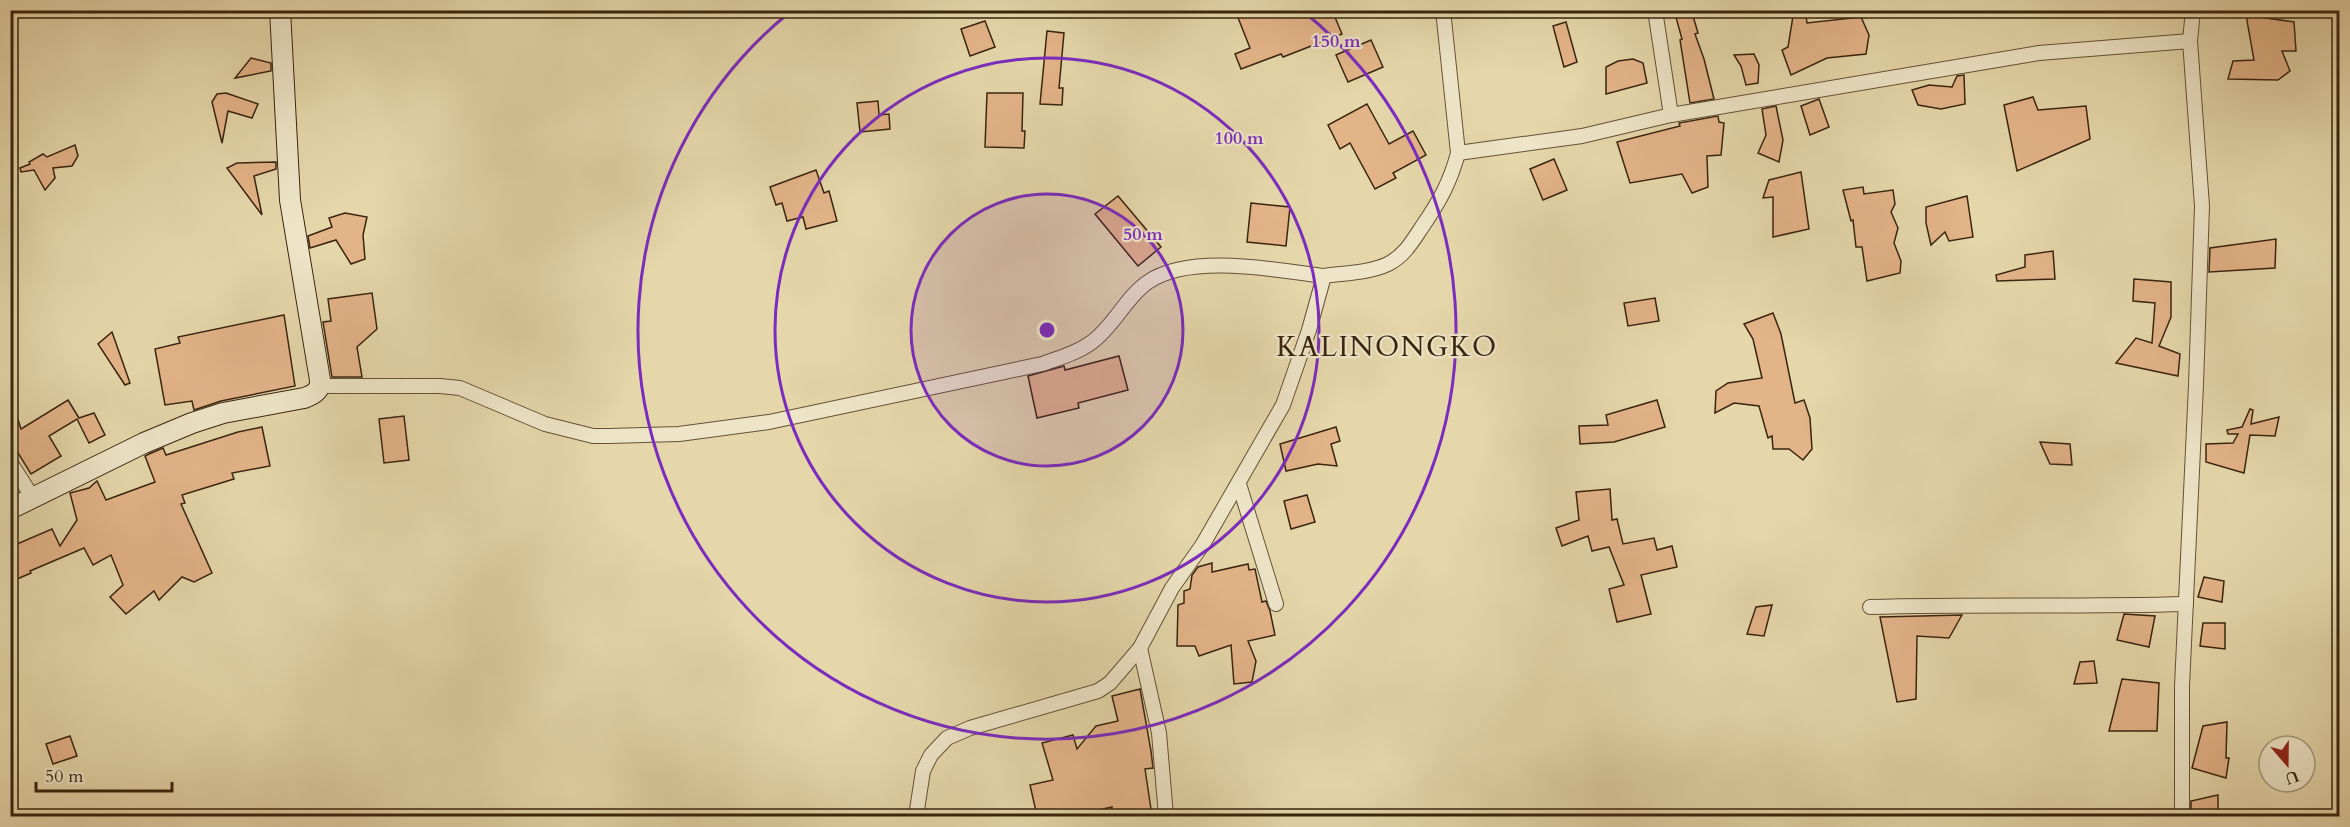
<svg xmlns="http://www.w3.org/2000/svg" width="2350" height="827" viewBox="0 0 2350 827" font-family="Cardo,serif">
	<rect width="100%" height="100%" fill="#e5d7aa"/>
	<filter id="stains"><feTurbulence type="fractalNoise" baseFrequency=".00333" numOctaves="4"/><feColorMatrix values="0 0 0 0 .2 0 0 0 0 .09 0 0 0 0 .02 0 0 0 .5 -.17"/></filter>
	<radialGradient id="worn" r=".72"><stop offset=".6" stop-color="#630" stop-opacity="0"/><stop offset="1" stop-color="#630" stop-opacity=".3"/></radialGradient>
	<g fill="#e4b489" stroke="#39240f" stroke-width="1.5">
		<polygon points="1235,10 1332,10 1342,34 1283,57 1281,54 1241,69 1235,54 1250,48"/>
		<polygon points="1674,10 1686,10 1689,17 1693,16 1698,33 1695,34 1704,59 1714,99 1690,103 1680,40 1682,39"/>
		<polygon points="1794,10 1805,10 1807,23 1861,17 1869,35 1866,54 1827,58 1791,75 1782,50 1788,47"/>
		<polygon points="2246,15 2294,22 2296,51 2282,51 2290,71 2278,80 2228,79 2233,61 2254,60"/>
		<polygon points="985,21 995,47 970,56 961,29"/>
		<polygon points="1566,22 1577,62 1564,67 1553,26"/>
		<polygon points="1047,31 1064,33 1059,88 1063,88 1062,105 1040,104"/>
		<polygon points="1371,40 1383,67 1348,82 1336,55"/>
		<polygon points="1754,54 1759,65 1758,83 1746,85 1741,66 1734,55"/>
		<polygon points="251,58 271,63 271,71 235,78"/>
		<polygon points="1633,59 1643,63 1647,83 1606,94 1606,67 1618,61"/>
		<polygon points="1964,75 1965,104 1941,109 1918,105 1912,90 1929,85 1952,87 1957,76"/>
		<polygon points="226,93 258,104 252,118 228,111 222,143 212,102 217,94"/>
		<polygon points="987,93 1023,93 1022,131 1025,131 1024,148 985,147"/>
		<polygon points="2033,97 2038,110 2086,106 2090,139 2017,171 2004,105"/>
		<polygon points="1819,99 1829,127 1810,135 1801,106"/>
		<polygon points="878,101 879,115 889,114 890,129 860,132 857,103"/>
		<polygon points="1367,104 1389,144 1413,131 1426,155 1393,173 1396,178 1375,189 1350,143 1340,149 1328,125"/>
		<polygon points="1776,106 1783,140 1779,162 1758,153 1766,135 1762,109"/>
		<polygon points="1718,116 1719,122 1724,123 1721,155 1707,156 1708,187 1692,193 1682,174 1630,183 1617,142 1680,126 1679,123"/>
		<polygon points="75,145 78,156 72,166 53,168 55,178 45,190 34,170 21,172 20,168 30,164 29,162 43,154 47,157"/>
		<polygon points="1554,159 1567,190 1543,200 1530,169"/>
		<polygon points="276,162 276,169 254,176 262,215 227,168 237,163"/>
		<polygon points="816,170 824,193 829,191 837,221 806,229 803,217 787,221 782,203 776,205 770,187"/>
		<polygon points="1801,172 1809,229 1773,237 1773,197 1763,198 1769,180"/>
		<polygon points="1863,187 1864,194 1893,190 1895,204 1891,212 1898,228 1894,243 1901,261 1900,273 1867,281 1862,247 1856,247 1853,220 1851,221 1843,190"/>
		<polygon points="1118,196 1161,247 1138,266 1095,214"/>
		<polygon points="1967,196 1973,237 1949,241 1945,232 1931,245 1926,223 1926,207"/>
		<polygon points="1251,203 1290,207 1286,246 1247,242"/>
		<polygon points="345,213 367,217 363,235 365,259 351,264 336,240 310,248 308,236 332,227 329,218"/>
		<polygon points="2276,239 2275,268 2209,272 2210,248"/>
		<polygon points="2053,251 2055,279 1997,281 1996,275 2025,267 2025,255"/>
		<polygon points="2134,279 2171,282 2171,317 2159,346 2180,354 2178,376 2116,363 2136,338 2152,343 2155,303 2133,301"/>
		<polygon points="372,293 377,329 357,347 362,377 332,377 323,322 331,321 328,299"/>
		<polygon points="1655,298 1659,321 1628,326 1624,303"/>
		<polygon points="1773,313 1781,334 1795,403 1804,400 1810,418 1812,449 1803,460 1789,449 1773,449 1772,436 1768,438 1759,406 1734,403 1715,413 1716,391 1728,383 1762,378 1753,339 1744,324"/>
		<polygon points="284,315 295,386 221,401 194,410 192,401 165,405 155,349 180,343 178,337"/>
		<polygon points="112,332 130,383 125,385 98,344"/>
		<polygon points="1119,356 1128,390 1078,403 1079,408 1037,418 1028,376 1064,366 1065,370"/>
		<polygon points="68,400 79,418 94,413 105,435 89,443 77,419 49,436 61,456 31,474 10,440 10,405 13,404 21,429"/>
		<polygon points="1657,400 1665,427 1614,442 1580,444 1579,426 1608,425 1606,415"/>
		<polygon points="2250,409 2253,410 2251,424 2279,417 2275,436 2250,435 2244,473 2206,462 2206,444 2233,443 2238,434 2228,434 2227,430 2242,427"/>
		<polygon points="404,416 409,460 384,463 379,419"/>
		<polygon points="262,427 270,466 232,473 234,479 182,495 185,503 181,504 212,573 194,582 182,577 159,600 154,591 126,614 110,597 123,585 111,555 93,565 84,548 30,571 31,573 10,582 10,547 52,529 60,546 77,520 70,493 89,488 97,481 106,500 155,482 145,456 149,454 163,448 166,455 238,432"/>
		<polygon points="1336,427 1340,441 1331,444 1337,466 1318,464 1286,471 1280,444"/>
		<polygon points="2040,442 2070,444 2072,465 2050,464"/>
		<polygon points="1610,489 1612,520 1617,519 1623,544 1654,538 1657,550 1672,546 1677,567 1641,575 1651,614 1617,622 1609,589 1624,585 1609,547 1592,551 1588,536 1562,546 1556,528 1579,520 1576,492"/>
		<polygon points="1307,495 1315,522 1291,529 1284,501"/>
		<polygon points="1212,563 1212,572 1248,564 1249,570 1255,569 1262,602 1266,601 1270,611 1275,635 1248,641 1256,661 1252,682 1234,684 1231,645 1199,656 1195,646 1177,646 1178,605 1184,603 1184,591 1190,589 1192,575 1198,567"/>
		<polygon points="2204,577 2224,581 2222,602 2198,597"/>
		<polygon points="1772,605 1764,636 1747,634 1756,607"/>
		<polygon points="2124,614 2155,616 2149,647 2117,640"/>
		<polygon points="1962,615 1949,638 1917,636 1916,699 1897,702 1880,617"/>
		<polygon points="2203,623 2225,623 2225,649 2200,646"/>
		<polygon points="2094,661 2097,683 2074,684 2080,662"/>
		<polygon points="2122,679 2159,683 2157,731 2109,731"/>
		<polygon points="1140,689 1151,751 1153,768 1145,769 1152,816 1112,816 1112,807 1071,816 1037,816 1030,785 1053,780 1042,743 1073,735 1077,749 1096,726 1118,721 1112,696"/>
		<polygon points="2227,722 2226,758 2229,758 2226,778 2192,768 2203,726"/>
		<polygon points="70,736 77,756 53,764 46,744"/>
		<polygon points="2218,795 2218,816 2191,816 2191,801"/>
	</g>
	<g fill="none" stroke-linecap="round" stroke-linejoin="round">
		<defs>
			<g id="street">
				<polyline points="1655,10 1671,115"/>
				<polyline points="1458,153 1582,136 1671,115 2039,53 2190,41"/>
				<path d="M 320,386 L 440,386 L 460,388 L 545,424 L 593,436 L 609,436 L 679,434 L 769,422 L 1042,364 C 1059,358 1077,353 1092,342 C 1114,326 1126,297 1148,282 C 1190,253 1276,270 1324,276"/>
				<polyline points="10,462 33,498"/>
				<polyline points="1239,484 1276,604"/>
				<path d="M 1870,607 C 1976,604 2081,607 2186,604"/>
				<polyline points="1140,648 1159,733 1166,816"/>
				<path d="M 916,816 L 923,771 L 931,755 L 947,738 L 970,728 L 1098,691 L 1110,683 L 1140,648 L 1172,588 L 1203,544 L 1283,405 L 1309,330 L 1324,276 C 1344,273 1369,273 1388,264 C 1404,256 1412,242 1422,227 C 1439,202 1450,183 1458,153 L 1443,10"/>
				<polyline points="2182,816 2182,686 2196,385 2202,206 2190,41 2193,10"/>
			</g>
			<path id="secondary" d="M 10,509 L 144,443 L 192,423 L 223,413 L 304,398 C 313,395 321,391 320,380 L 290,200 L 280,10"/>
		</defs>
		<use href="#street" stroke="#645136" stroke-width="16"/>
		<use href="#secondary" stroke="#39240f" stroke-width="22"/>
		<use href="#street" stroke="#eee5c8" stroke-width="14"/>
		<use href="#secondary" stroke="#eee5c8" stroke-width="20"/>
	</g>
	<circle cx="1047" cy="330" r="136" fill="#7b2cbf" fill-opacity=".12"/>
	<g fill="none" stroke="#7b2cbf" stroke-width="3">
		<circle cx="1047" cy="330" r="136"/>
		<circle cx="1047" cy="330" r="272"/>
		<path d="M1304 12A409 409 0 1 1 790 12"/>
	</g>
	<g text-anchor="middle" stroke-width="4.5" stroke-linejoin="round" paint-order="stroke">
		<g font-size="28" letter-spacing="1.5" fill="#39240f" stroke="#eee5c8">
			<text x="1387" y="356">KALINONGKO</text>
		</g>
	</g>
	<circle cx="1047" cy="330" r="9" fill="#7b2cbf" stroke="#eee5c8" stroke-width="3"/>
	<g font-size="18" text-anchor="middle" font-weight="bold" fill="#7b2cbf" stroke="#eee5c8" stroke-width="4.5" stroke-linejoin="round" paint-order="stroke">
		<text x="1336" y="47">150 m</text>
		<text x="1239" y="144">100 m</text>
		<text x="1143" y="240">50 m</text>
	</g>
	<rect width="2350" height="827" fill="none" stroke="#e5d7aa" stroke-width="36"/>
	<rect x="12" y="12" width="2326" height="803" fill="none" stroke="#39240f" stroke-width="3"/>
	<rect x="18" y="18" width="2314" height="791" fill="none" stroke="#39240f" stroke-width="1.5"/>
	<g transform="translate(2287 764) rotate(160)"><circle r="28" fill="#eee5c8" stroke="#a6987e" stroke-width="1.5"/>
	<path d="M0-4.5L10 22L0 15L-10 22Z" fill="#8f2418"/>
	<text y="-9" font-size="16" font-weight="bold" text-anchor="middle" fill="#39240f">U</text>
	</g>
	<path d="M36 782v9h136v-9" fill="none" stroke="#39240f" stroke-width="3"/>
	<text x="45" y="782" font-size="18" fill="#39240f" stroke="#eee5c8" stroke-width="4.5" paint-order="stroke">50 m</text>
	<rect width="100%" height="100%" filter="url(#stains)"/>
	<rect width="100%" height="100%" fill="url(#worn)"/>
</svg>
